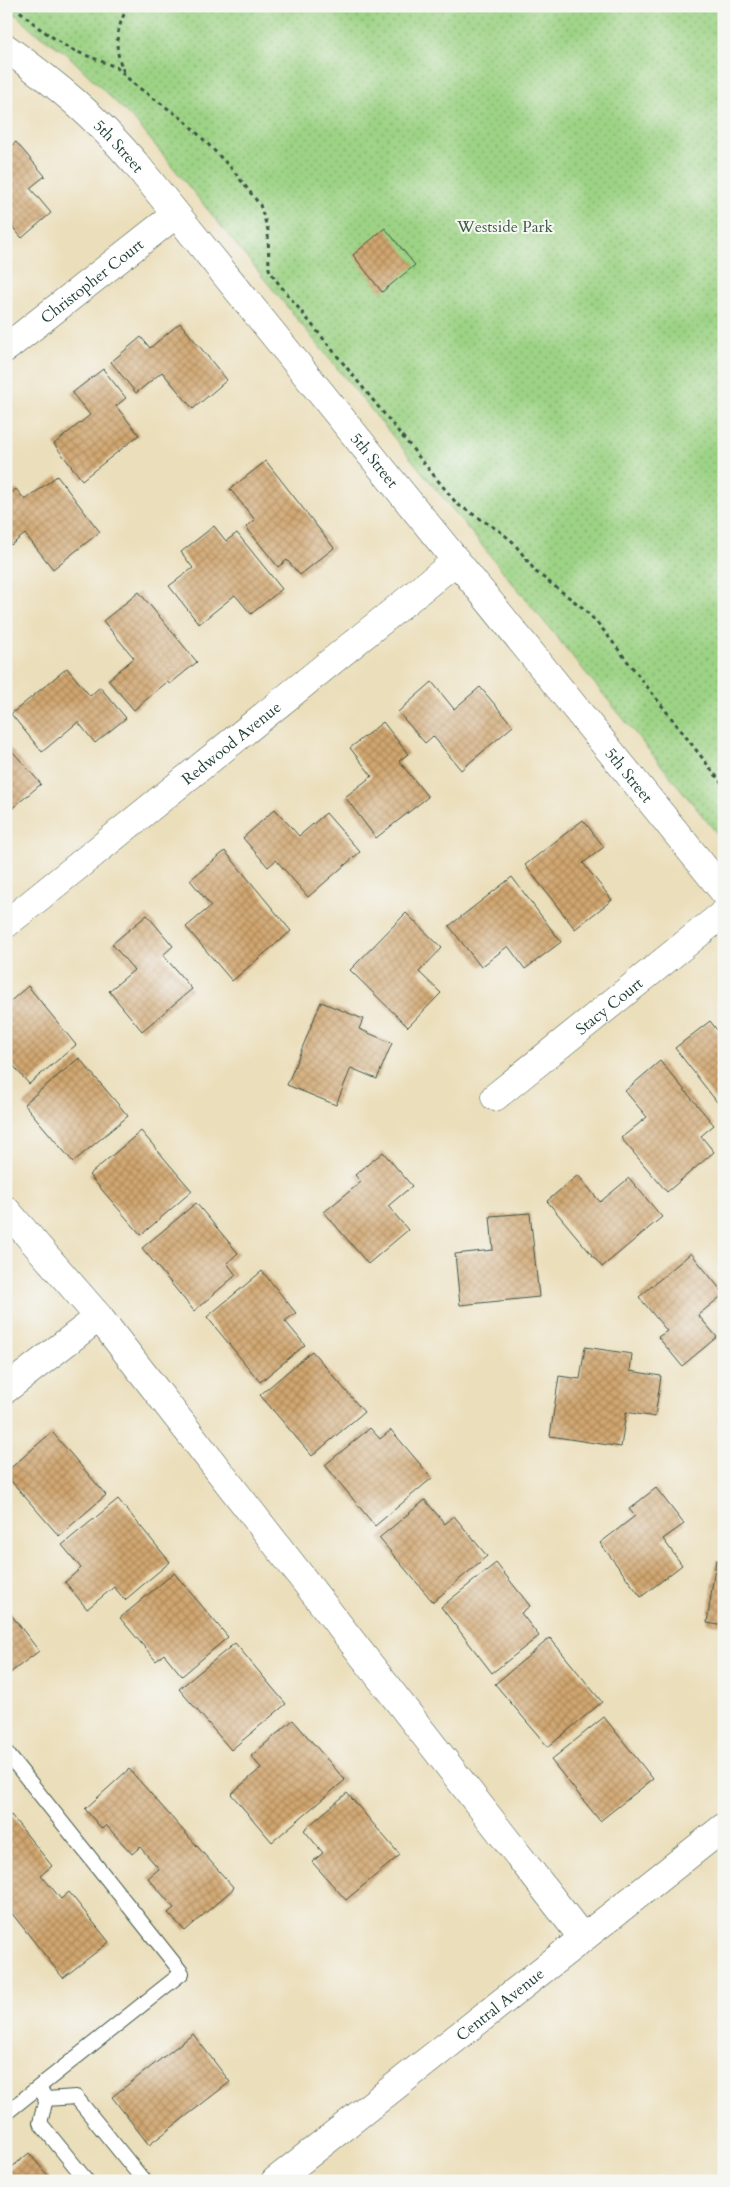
<svg xmlns="http://www.w3.org/2000/svg" width="730" height="2187" viewBox="0 0 730 2187" font-family="Cardo,serif">
	<defs>
		<pattern id="park-dots" width="8" height="8" patternUnits="userSpaceOnUse" patternTransform="scale(1.25)"><rect width="8" height="8" fill="#9dd385"/><path d="M2 2h.1M6 6h.1" fill="none" stroke="#7fac6e" stroke-width="1.8" stroke-linecap="round"/></pattern>
		<pattern id="building-cross-hatch" width="8" height="8" patternUnits="userSpaceOnUse" patternTransform="scale(1.25)"><rect width="8" height="8" fill="#d1a66f"/><path d="M0 0l8 8M0 8l8-8" fill="none" stroke="#a9885c"/></pattern>
	</defs>
	<rect width="100%" height="100%" fill="#f6f6f2"/>
	<filter id="ink" filterUnits="userSpaceOnUse"><feTurbulence type="fractalNoise" baseFrequency=".02" numOctaves="2"/><feDisplacementMap in="SourceGraphic" scale="10" xChannelSelector="R" yChannelSelector="G"/><feConvolveMatrix kernelMatrix="1 2 1 2 8 2 1 2 1" color-interpolation-filters="sRGB"/></filter>
	<filter id="wash" filterUnits="userSpaceOnUse"><feTurbulence type="fractalNoise" baseFrequency=".0096" numOctaves="4" result="noise"/><feDisplacementMap in="SourceGraphic" scale="20" xChannelSelector="R" yChannelSelector="G"/><feGaussianBlur stdDeviation="1.12" result="paint"/><feColorMatrix in="noise" values="0 0 0 0 0 0 0 0 0 0 0 0 0 0 0 0 0 1.4 0 .05"/><feComposite in="paint" operator="in"/></filter>
	<g filter="url(#wash)">
		<rect width="100%" height="100%" fill="#ebdeba"/>
		<polygon fill="url(#park-dots)" stroke="#5e885c" points="6,6 724,6 724,842 137,123 66,53 35,32"/>
		<g id="blocks">
			<g fill="url(#building-cross-hatch)">
				<polygon points="16,142 45,176 30,188 51,213 22,238 8,222 6,223 6,145 8,148"/>
				<polygon points="385,228 415,265 382,292 353,255"/>
				<polygon points="180,323 227,380 193,409 162,372 136,393 111,362 141,337 150,348"/>
				<polygon points="103,369 126,398 116,406 139,435 82,480 54,444 90,415 72,393"/>
				<polygon points="266,461 334,548 300,575 287,560 278,567 246,527 255,520 230,489"/>
				<polygon points="57,476 100,532 53,569 25,534 11,545 6,538 6,497 16,489 25,500"/>
				<polygon points="214,526 226,541 237,533 282,589 251,614 235,595 199,624 169,586 193,568 181,552"/>
				<polygon points="139,592 197,662 170,684 167,682 134,710 108,680 134,658 103,621"/>
				<polygon points="67,668 90,696 100,687 126,718 95,743 78,722 42,752 11,714"/>
				<polygon points="432,682 454,709 480,687 513,726 461,770 433,736 425,743 398,712"/>
				<polygon points="383,722 408,754 399,761 428,797 376,838 345,797 372,776 350,748"/>
				<polygon points="6,744 41,784 9,811 6,809"/>
				<polygon points="275,809 299,836 326,813 360,852 308,897 276,860 268,867 243,838"/>
				<polygon points="583,820 604,847 583,863 612,900 575,929 525,865"/>
				<polygon points="225,851 291,931 232,981 186,927 211,906 190,880"/>
				<polygon points="512,877 561,942 525,969 508,946 481,967 449,926"/>
				<polygon points="406,913 442,948 419,972 441,993 408,1027 350,970"/>
				<polygon points="147,915 173,946 163,955 192,989 142,1031 109,991 134,970 112,944"/>
				<polygon points="28,986 76,1045 29,1084 6,1057 6,1005"/>
				<polygon points="321,1002 363,1019 359,1029 392,1043 377,1079 351,1068 336,1105 287,1085"/>
				<polygon points="710,1021 724,1039 724,1111 675,1048"/>
				<polygon points="79,1058 128,1116 73,1162 24,1104"/>
				<polygon points="660,1061 714,1125 701,1136 714,1152 667,1192 621,1138 647,1117 625,1091"/>
				<polygon points="141,1131 192,1191 141,1235 89,1175"/>
				<polygon points="383,1152 412,1186 388,1206 408,1230 368,1264 324,1212 361,1182 355,1175"/>
				<polygon points="578,1175 600,1202 629,1178 662,1217 602,1267 547,1201"/>
				<polygon points="196,1203 238,1253 227,1263 236,1275 194,1311 142,1248"/>
				<polygon points="530,1213 539,1297 460,1305 455,1254 493,1250 490,1216"/>
				<polygon points="691,1253 724,1294 698,1315 717,1337 682,1366 658,1337 667,1331 639,1297"/>
				<polygon points="262,1271 296,1313 285,1321 305,1345 260,1382 207,1317"/>
				<polygon points="585,1347 632,1354 630,1371 661,1376 655,1417 626,1412 621,1447 550,1436 559,1376 580,1379"/>
				<polygon points="312,1351 364,1412 312,1456 260,1395"/>
				<polygon points="370,1428 380,1439 391,1430 432,1478 375,1526 325,1465"/>
				<polygon points="52,1432 106,1495 59,1536 6,1475 6,1472"/>
				<polygon points="656,1488 684,1524 663,1539 682,1565 641,1597 600,1543 635,1516 629,1509"/>
				<polygon points="118,1499 170,1562 125,1600 114,1587 87,1609 65,1582 81,1568 62,1545"/>
				<polygon points="425,1500 445,1524 454,1516 487,1556 433,1602 379,1538"/>
				<polygon points="716,1560 724,1562 724,1626 707,1623"/>
				<polygon points="496,1563 530,1606 521,1613 539,1636 492,1673 441,1607"/>
				<polygon points="174,1573 228,1637 182,1676 164,1654 156,1661 120,1618"/>
				<polygon points="6,1608 39,1651 6,1676"/>
				<polygon points="550,1638 602,1702 548,1747 495,1684"/>
				<polygon points="235,1643 286,1704 231,1750 179,1689"/>
				<polygon points="604,1717 653,1779 600,1821 551,1760"/>
				<polygon points="293,1720 345,1780 272,1842 231,1794 261,1768 251,1756"/>
				<polygon points="129,1769 234,1888 185,1931 168,1913 174,1908 148,1878 159,1869 140,1847 132,1854 106,1825 102,1829 85,1809"/>
				<polygon points="347,1793 400,1855 346,1900 312,1862 323,1853 304,1830"/>
				<polygon points="11,1815 52,1866 41,1875 61,1899 69,1892 109,1942 63,1978 6,1906 6,1819"/>
				<polygon points="193,2034 230,2082 149,2145 112,2097"/>
				<polygon points="29,2153 52,2181 6,2181 6,2172"/>
			</g>
		</g>
	</g>
	<g filter="url(#ink)">
		<use href="#blocks" fill-opacity="0" stroke="#3e5548" stroke-width="1"/>
		<g fill="none" stroke-linecap="round" stroke-linejoin="round">
			<defs>
				<g id="service">
					<polyline points="6,1752 182,1973 6,2113"/>
					<polyline points="42,2092 46,2099 40,2123 87,2181"/>
					<polyline points="46,2099 76,2097 144,2181"/>
				</g>
				<g id="minor">
					<path id="s1" d="M 6,48 C 56,84 96,117 135,163 L 724,892"/>
					<path id="s2" d="M 6,348 L 176,214"/>
					<path id="s3" d="M 6,924 L 456,561"/>
					<path id="s4" d="M 495,1097 L 724,913"/>
					<polyline points="6,1210 99,1317 582,1937"/>
					<polyline points="6,1389 99,1317"/>
				</g>
				<g id="secondary">
					<path id="s5" d="M 275,2181 L 724,1827"/>
				</g>
			</defs>
			<use href="#service" stroke="#3e5548" stroke-width="16"/>
			<use href="#minor" stroke="#3e5548" stroke-width="29"/>
			<use href="#secondary" stroke="#3e5548" stroke-width="29"/>
			<g stroke="#3e5548" stroke-width="3" stroke-dasharray="4 4" stroke-linecap="butt">
				<polyline points="14,6 39,28 70,49 116,67 135,85 184,120 204,140 233,170 260,205 268,230 269,269 275,279 457,504 501,532 513,542 536,572 583,608 601,627 724,786"/>
				<path d="M 124,72 C 113,48 116,29 128,6"/>
			</g>
			<use href="#service" stroke="#fff" stroke-width="14"/>
			<use href="#minor" stroke="#fff" stroke-width="28"/>
			<use href="#secondary" stroke="#fff" stroke-width="28"/>
		</g>
	</g>
	<g text-anchor="middle" stroke-width="4" stroke-linejoin="round" paint-order="stroke">
		<g font-size="16" fill="#1f3d34" stroke="#f6f6f2">
			<text dy="6" stroke="none"><textPath href="#s1" startOffset="150">5th Street</textPath></text>
			<text dy="6" stroke="none"><textPath href="#s2" startOffset="109">Christopher Court</textPath></text>
			<text dy="6" stroke="none"><textPath href="#s1" startOffset="555">5th Street</textPath></text>
			<text dy="6" stroke="none"><textPath href="#s3" startOffset="289">Redwood Avenue</textPath></text>
			<text dy="6" stroke="none"><textPath href="#s1" startOffset="960">5th Street</textPath></text>
			<text dy="6" stroke="none"><textPath href="#s4" startOffset="146">Stacy Court</textPath></text>
			<text dy="6" stroke="none"><textPath href="#s5" startOffset="286">Central Avenue</textPath></text>
		</g>
		<g font-size="16" fill="#385b44" stroke="#f6f6f2">
			<text x="505" y="232">Westside Park</text>
		</g>
	</g>
	<rect width="730" height="2187" fill="none" stroke="#f6f6f2" stroke-width="25"/>
</svg>
